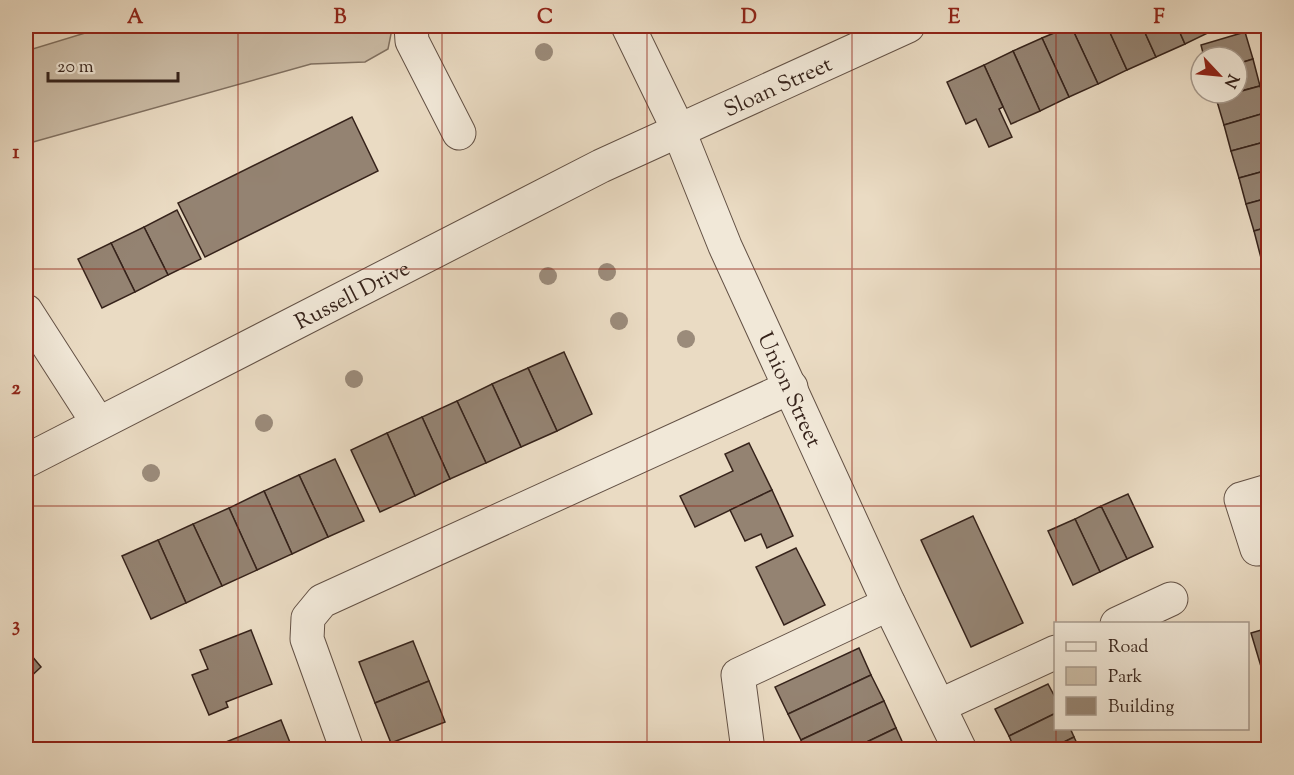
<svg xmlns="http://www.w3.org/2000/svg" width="1294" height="775" viewBox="0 0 1294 775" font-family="'Sorts Mill Goudy',serif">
	<rect width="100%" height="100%" fill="#eadbc3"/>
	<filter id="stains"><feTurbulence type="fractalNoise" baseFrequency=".00333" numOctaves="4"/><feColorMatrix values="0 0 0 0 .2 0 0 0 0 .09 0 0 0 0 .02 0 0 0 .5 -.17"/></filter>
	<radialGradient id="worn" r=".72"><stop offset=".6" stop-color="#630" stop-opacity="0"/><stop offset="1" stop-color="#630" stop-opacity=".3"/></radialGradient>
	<polygon fill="#cbbca6" stroke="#807060" stroke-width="1.5" points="108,26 389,26 391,34 388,49 365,62 311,64 26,144 26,51"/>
	<g fill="#948372" stroke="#36231b" stroke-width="1.5">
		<polygon points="1071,26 1107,26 1127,70 1098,84"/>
		<polygon points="1071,26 1098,84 1069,97 1042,38"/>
		<polygon points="1107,26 1142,26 1156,57 1127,70"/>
		<polygon points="1142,26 1177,26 1185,44 1156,57"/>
		<polygon points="1177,26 1212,26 1214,30 1185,44"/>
		<polygon points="1245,32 1253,59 1237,64 1237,57 1204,57 1201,45"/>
		<polygon points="1042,38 1069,97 1040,111 1013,51"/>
		<polygon points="1013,51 1040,111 1011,124 984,65"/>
		<polygon points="1253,59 1260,86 1237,92 1237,64"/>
		<polygon points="984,65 1003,107 999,109 1012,137 989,147 976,119 966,124 947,82"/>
		<polygon points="1260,86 1268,112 1224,125 1216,98"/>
		<polygon points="1215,93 1234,93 1216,98"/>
		<polygon points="1268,112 1268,141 1231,151 1224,125"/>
		<polygon points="352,117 378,171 205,257 178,203"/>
		<polygon points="1268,141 1268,170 1239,178 1231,151"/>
		<polygon points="1268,170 1268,198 1246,204 1239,178"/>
		<polygon points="1268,198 1268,227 1254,231 1246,204"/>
		<polygon points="177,210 201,259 168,275 144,227"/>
		<polygon points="144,227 168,275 135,292 111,243"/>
		<polygon points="1268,227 1268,255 1261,258 1254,231"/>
		<polygon points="111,243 135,292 102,308 78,259"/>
		<polygon points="1268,255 1268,282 1261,258"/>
		<polygon points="564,352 592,414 557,431 528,368"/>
		<polygon points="528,368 557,431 521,447 492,384"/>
		<polygon points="492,384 521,447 486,463 457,401"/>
		<polygon points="457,401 486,463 450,479 422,417"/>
		<polygon points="422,417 450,479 415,496 387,433"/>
		<polygon points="387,433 415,496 380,512 351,450"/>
		<polygon points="749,443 772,490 695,527 680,496 733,471 725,454"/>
		<polygon points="335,459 364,521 328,537 299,475"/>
		<polygon points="299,475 328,537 292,554 264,491"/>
		<polygon points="772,490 793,536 767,548 761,534 745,541 730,510"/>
		<polygon points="264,491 292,554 257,570 229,508"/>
		<polygon points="1128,494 1153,547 1127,559 1101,506"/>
		<polygon points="1101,506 1127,559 1100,572 1075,519"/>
		<polygon points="229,508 257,570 222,586 193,524"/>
		<polygon points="973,516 1023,623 971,647 921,540"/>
		<polygon points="1075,519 1100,572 1073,585 1048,531"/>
		<polygon points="193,524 222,586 186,603 158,540"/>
		<polygon points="158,540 186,603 151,619 122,556"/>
		<polygon points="796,548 825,605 784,625 756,567"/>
		<polygon points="1268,628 1268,690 1251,633"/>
		<polygon points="251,630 272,684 226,702 228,707 209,715 192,675 208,669 200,650"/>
		<polygon points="413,641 429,681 375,703 359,662"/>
		<polygon points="859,648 871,675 788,714 775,687"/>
		<polygon points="26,649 41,667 26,681"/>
		<polygon points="871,675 884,701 801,740 788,714"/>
		<polygon points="429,681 445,722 391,743 375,703"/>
		<polygon points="1048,684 1056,699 1056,713 1009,736 995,709"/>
		<polygon points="884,701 896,728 850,750 805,750 801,740"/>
		<polygon points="1056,713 1056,728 1070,728 1074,737 1048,750 1015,750 1009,736"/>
		<polygon points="281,720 293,750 229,750 226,742"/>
		<polygon points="896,728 906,750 850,750"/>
		<polygon points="1074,737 1080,750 1048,750"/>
	</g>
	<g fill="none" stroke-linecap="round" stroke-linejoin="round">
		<defs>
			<g id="minor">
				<polyline points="411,26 412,41 459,133"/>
				<path id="s1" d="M 628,26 L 678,129 L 725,246 L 889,604 L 960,750"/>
				<polyline points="26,311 98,423"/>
				<path id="s2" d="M 26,461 L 601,166 L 908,26"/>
				<polyline points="1257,549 1241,499 1268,491"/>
				<polyline points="1117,624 1171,599"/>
				<polyline points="939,706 1056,652"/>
				<polyline points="347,750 307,639 308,618 322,601 791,387"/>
				<polyline points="748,750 738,675 889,604"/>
			</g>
		</defs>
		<use href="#minor" stroke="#635145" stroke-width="35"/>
		<use href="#minor" stroke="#f1e8d8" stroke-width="33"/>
	</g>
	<g fill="#9b8b7a">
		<circle cx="544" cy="52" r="9"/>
		<circle cx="607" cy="272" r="9"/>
		<circle cx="548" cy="276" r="9"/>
		<circle cx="619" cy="321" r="9"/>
		<circle cx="686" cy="339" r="9"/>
		<circle cx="354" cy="379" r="9"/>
		<circle cx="264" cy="423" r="9"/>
		<circle cx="151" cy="473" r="9"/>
	</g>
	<path fill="none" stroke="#8f2418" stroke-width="1.5" stroke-opacity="0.55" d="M 238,26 L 238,750M 442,26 L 442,750M 647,26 L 647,750M 852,26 L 852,750M 1056,26 L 1056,624M 26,269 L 1268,269M 26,506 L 1268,506M 1056,728 L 1056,750"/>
	<g text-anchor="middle" stroke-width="4.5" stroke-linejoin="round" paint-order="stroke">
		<g font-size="22" fill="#36231b" stroke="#f1e8d8">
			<text dy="8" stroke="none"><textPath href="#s2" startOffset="840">Sloan Street</textPath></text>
			<text dy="8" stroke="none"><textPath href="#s2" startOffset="366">Russell Drive</textPath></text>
			<text dy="8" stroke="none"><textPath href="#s1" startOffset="398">Union Street</textPath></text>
		</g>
	</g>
	<rect width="1294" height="775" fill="none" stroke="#eadbc3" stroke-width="66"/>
	<rect x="1054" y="622" width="195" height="108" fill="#f1e8d8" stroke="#a6998c" stroke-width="1.5"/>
	<rect x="1066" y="642" width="30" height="9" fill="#f1e8d8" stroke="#a6998c" stroke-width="1.5"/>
	<text x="1108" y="652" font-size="18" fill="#36231b">Road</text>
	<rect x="1066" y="667" width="30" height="18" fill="#cbbca6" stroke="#a6998c" stroke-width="1.5"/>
	<text x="1108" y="682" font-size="18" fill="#36231b">Park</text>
	<rect x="1066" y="697" width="30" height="18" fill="#948372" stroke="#a6998c" stroke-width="1.5"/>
	<text x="1108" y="712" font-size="18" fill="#36231b">Building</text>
	<g transform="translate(1219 75) rotate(116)"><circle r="28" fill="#f1e8d8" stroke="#a6998c" stroke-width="1.5"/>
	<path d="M0-4.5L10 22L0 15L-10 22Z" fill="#8f2418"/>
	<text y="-9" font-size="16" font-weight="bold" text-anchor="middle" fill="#36231b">N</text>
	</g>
	<path d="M48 72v9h130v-9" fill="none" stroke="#36231b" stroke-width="3"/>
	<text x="57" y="72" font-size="18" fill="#36231b" stroke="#f1e8d8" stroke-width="4.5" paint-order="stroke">20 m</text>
	<rect x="33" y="33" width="1228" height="709" fill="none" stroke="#8f2418" stroke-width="2"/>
	<g font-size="20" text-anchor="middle" font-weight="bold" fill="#8f2418">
		<text x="135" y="23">A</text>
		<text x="340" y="23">B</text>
		<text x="545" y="23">C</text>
		<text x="749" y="23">D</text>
		<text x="954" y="23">E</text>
		<text x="1159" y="23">F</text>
		<text x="16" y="158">1</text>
		<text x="16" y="394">2</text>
		<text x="16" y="631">3</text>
	</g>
	<rect width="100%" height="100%" filter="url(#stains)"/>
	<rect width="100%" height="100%" fill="url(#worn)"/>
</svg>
